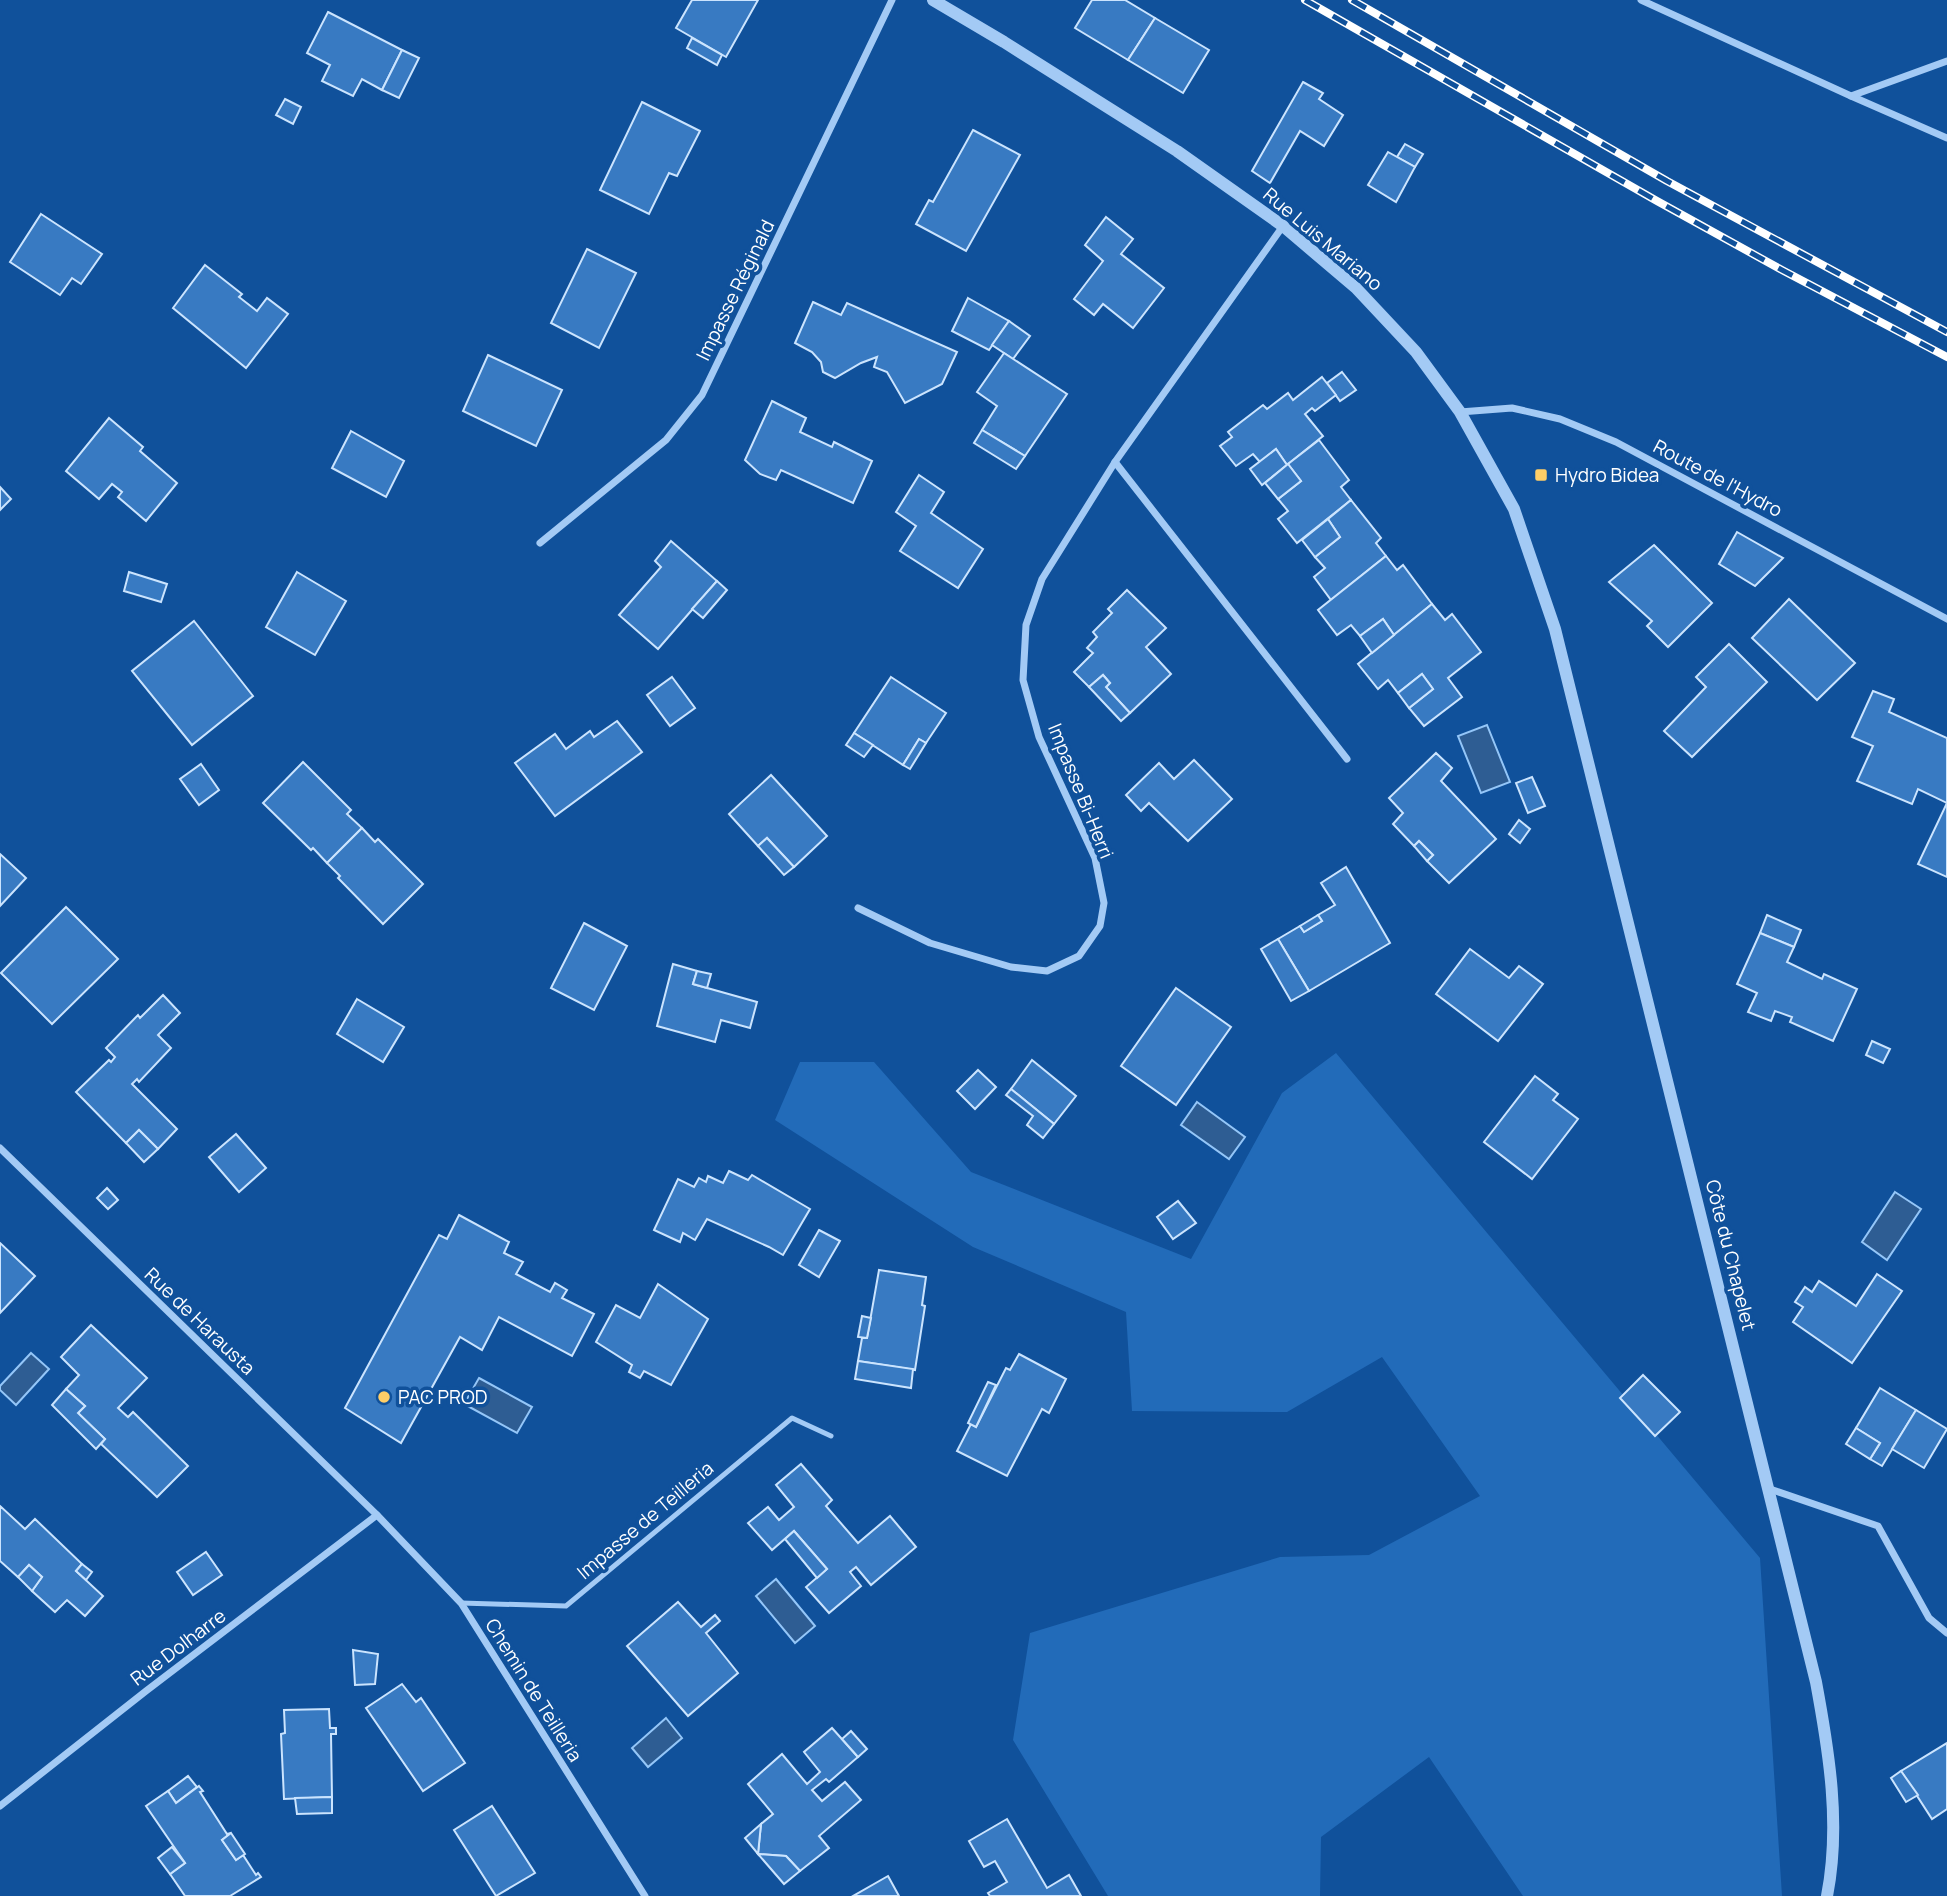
<svg xmlns="http://www.w3.org/2000/svg" width="1947" height="1896" viewBox="0 0 1947 1896" font-family="Manrope,sans-serif">
	<rect width="100%" height="100%" fill="#10519b"/>
	<polygon fill="#226bb9" points="1336,1053 1760,1558 1782,1896 1523,1896 1429,1757 1321,1837 1320,1896 1108,1896 1013,1740 1030,1633 1280,1557 1369,1555 1480,1496 1382,1357 1287,1412 1132,1411 1126,1312 973,1247 775,1120 800,1062 874,1062 971,1172 1191,1259 1282,1093"/>
	<g fill="#2e5d93" stroke="#94c6f8" stroke-width="2">
		<polygon points="1487,725 1510,782 1481,793 1458,736"/>
		<polygon points="1197,1102 1245,1137 1229,1159 1181,1125"/>
		<polygon points="1895,1192 1921,1209 1887,1260 1862,1242"/>
		<polygon points="31,1353 49,1369 16,1405 0,1390 0,1386"/>
		<polygon points="479,1378 532,1407 517,1433 464,1404"/>
		<polygon points="776,1579 815,1626 795,1643 756,1596"/>
		<polygon points="666,1718 682,1738 648,1767 632,1748"/>
	</g>
	<g fill="#387ac2" stroke="#cbe4fe" stroke-width="2">
		<polygon points="692,0 758,0 726,57 676,28"/>
		<polygon points="1092,0 1125,0 1155,18 1128,60 1075,28"/>
		<polygon points="328,12 402,50 382,90 362,79 353,96 322,81 330,65 307,53"/>
		<polygon points="1155,18 1209,50 1183,93 1128,60"/>
		<polygon points="692,38 722,55 717,65 687,48"/>
		<polygon points="402,50 419,58 399,98 382,90"/>
		<polygon points="1303,82 1323,93 1319,99 1343,115 1324,146 1300,131 1270,183 1252,171"/>
		<polygon points="285,99 301,107 293,124 276,115"/>
		<polygon points="642,102 700,131 677,176 669,173 649,214 600,190"/>
		<polygon points="973,130 1020,155 966,251 916,224 929,200 933,202"/>
		<polygon points="1405,144 1423,154 1415,167 1397,157"/>
		<polygon points="1388,152 1415,167 1396,202 1368,185"/>
		<polygon points="41,214 102,254 81,284 72,278 60,295 10,262"/>
		<polygon points="1106,217 1133,239 1121,254 1164,288 1133,328 1103,304 1094,315 1074,299 1103,261 1085,245"/>
		<polygon points="587,249 636,273 599,348 551,323"/>
		<polygon points="205,265 242,294 239,297 257,311 267,298 288,314 246,368 173,308"/>
		<polygon points="968,298 1009,321 989,350 952,331"/>
		<polygon points="813,302 841,315 847,303 957,352 942,384 905,403 887,372 874,367 877,357 861,363 835,378 823,372 821,362 812,352 795,343"/>
		<polygon points="1009,321 1030,336 1013,359 992,345"/>
		<polygon points="1004,353 1067,394 1025,456 982,430 997,406 977,392"/>
		<polygon points="488,355 562,390 536,446 463,411"/>
		<polygon points="1342,372 1356,390 1340,401 1327,383"/>
		<polygon points="1322,377 1336,395 1315,411 1312,408 1305,414 1323,436 1287,465 1276,449 1260,462 1253,454 1236,466 1220,446 1232,437 1228,432 1263,405 1267,409 1288,393 1293,400"/>
		<polygon points="772,401 806,418 800,432 832,447 834,442 872,461 853,503 781,470 776,480 760,474 745,460"/>
		<polygon points="109,418 143,447 140,451 177,483 146,521 118,497 122,492 112,484 99,499 66,471"/>
		<polygon points="982,430 1025,456 1016,469 974,443"/>
		<polygon points="351,431 404,461 386,497 332,468"/>
		<polygon points="1319,440 1349,480 1341,487 1351,500 1297,543 1278,519 1288,511 1278,499 1301,481 1288,464"/>
		<polygon points="1276,449 1287,465 1262,485 1250,469"/>
		<polygon points="1288,464 1301,481 1278,499 1265,483"/>
		<polygon points="919,475 944,492 931,513 983,549 958,588 900,551 916,526 896,512"/>
		<polygon points="0,487 11,499 0,510"/>
		<polygon points="1351,500 1381,538 1376,543 1386,556 1331,600 1314,577 1325,568 1315,557 1340,537 1328,519"/>
		<polygon points="1328,519 1340,537 1315,557 1302,540"/>
		<polygon points="1737,532 1783,558 1755,586 1719,564"/>
		<polygon points="671,541 717,581 658,649 619,615 661,567 655,561"/>
		<polygon points="1654,545 1712,603 1668,647 1647,626 1652,621 1609,582"/>
		<polygon points="1386,556 1397,570 1403,565 1432,604 1394,635 1383,619 1360,636 1351,625 1337,635 1318,610"/>
		<polygon points="129,572 167,584 161,602 124,591"/>
		<polygon points="297,572 346,601 315,655 266,627"/>
		<polygon points="717,581 727,590 703,618 692,609"/>
		<polygon points="1127,590 1166,628 1146,647 1171,674 1130,713 1106,687 1110,683 1103,675 1089,687 1074,672 1093,653 1087,648 1097,637 1093,632 1112,613 1108,609"/>
		<polygon points="1789,599 1855,663 1817,700 1752,638"/>
		<polygon points="1432,604 1445,620 1452,614 1481,652 1448,678 1462,697 1424,726 1409,708 1433,689 1422,674 1398,693 1388,680 1378,689 1358,664"/>
		<polygon points="1383,619 1394,635 1372,653 1360,636"/>
		<polygon points="194,621 253,696 192,745 132,671"/>
		<polygon points="1729,644 1767,682 1692,757 1664,731 1706,687 1696,677"/>
		<polygon points="1422,674 1433,689 1409,708 1398,693"/>
		<polygon points="1103,675 1110,683 1106,687 1130,713 1121,721 1089,687"/>
		<polygon points="672,677 695,708 670,726 647,695"/>
		<polygon points="891,677 946,713 926,743 919,739 903,765 854,733"/>
		<polygon points="1873,691 1894,699 1889,712 1947,738 1947,803 1918,789 1912,804 1857,781 1873,746 1852,737"/>
		<polygon points="617,721 642,752 555,816 515,763 555,734 566,749 590,731 594,737"/>
		<polygon points="854,733 873,745 864,757 846,745"/>
		<polygon points="919,739 926,743 910,769 903,765"/>
		<polygon points="1436,753 1452,768 1441,781 1496,839 1449,883 1427,861 1433,855 1419,841 1414,846 1393,824 1403,813 1389,798"/>
		<polygon points="1194,760 1232,799 1188,841 1149,803 1141,811 1126,795 1159,763 1174,779"/>
		<polygon points="303,762 351,810 347,814 362,828 327,863 313,848 311,850 263,803"/>
		<polygon points="201,764 219,790 199,805 180,779"/>
		<polygon points="771,775 827,836 794,867 767,838 758,846 729,814"/>
		<polygon points="1532,777 1545,806 1528,813 1516,783"/>
		<polygon points="1947,803 1947,877 1918,864"/>
		<polygon points="1519,820 1530,829 1520,843 1509,834"/>
		<polygon points="362,828 375,842 378,839 423,884 383,924 338,878 340,876 327,863"/>
		<polygon points="767,838 794,867 784,875 758,846"/>
		<polygon points="1419,841 1433,855 1427,861 1414,846"/>
		<polygon points="0,854 26,878 0,906"/>
		<polygon points="1346,867 1390,943 1309,991 1278,939 1300,926 1304,932 1322,921 1318,915 1335,905 1321,883"/>
		<polygon points="66,907 118,959 52,1024 1,973"/>
		<polygon points="1318,915 1322,921 1304,932 1300,926"/>
		<polygon points="1767,915 1801,930 1794,947 1760,933"/>
		<polygon points="584,923 627,946 594,1010 551,988"/>
		<polygon points="1760,933 1794,947 1787,962 1822,979 1824,974 1857,989 1833,1041 1790,1022 1792,1017 1775,1011 1771,1021 1748,1012 1757,993 1737,984"/>
		<polygon points="1278,939 1309,991 1291,1001 1261,949"/>
		<polygon points="1470,949 1509,978 1519,966 1543,984 1498,1041 1436,994"/>
		<polygon points="673,964 697,971 693,984 757,1002 750,1028 721,1020 715,1042 657,1026"/>
		<polygon points="697,971 711,974 707,988 693,984"/>
		<polygon points="1176,988 1231,1027 1176,1105 1121,1066"/>
		<polygon points="163,995 180,1013 158,1035 171,1048 139,1082 137,1079 132,1084 177,1129 158,1149 139,1130 126,1143 76,1092 109,1060 111,1062 115,1057 106,1048 138,1015 140,1018"/>
		<polygon points="357,999 404,1027 383,1062 337,1034"/>
		<polygon points="1872,1041 1890,1049 1883,1063 1866,1055"/>
		<polygon points="1032,1060 1076,1096 1054,1124 1011,1089"/>
		<polygon points="978,1070 996,1087 975,1109 957,1091"/>
		<polygon points="1535,1076 1558,1094 1553,1100 1578,1119 1532,1179 1484,1142"/>
		<polygon points="1011,1089 1054,1124 1043,1138 1027,1125 1033,1116 1006,1095"/>
		<polygon points="139,1130 158,1149 144,1162 126,1143"/>
		<polygon points="236,1134 266,1168 239,1192 209,1157"/>
		<polygon points="729,1171 748,1180 752,1175 810,1209 783,1255 769,1247 707,1219 695,1240 683,1233 680,1242 654,1230 678,1179 694,1187 699,1178 706,1182 708,1176 723,1183"/>
		<polygon points="107,1188 118,1200 108,1209 97,1198"/>
		<polygon points="1178,1201 1196,1223 1173,1239 1157,1217"/>
		<polygon points="459,1215 509,1242 504,1253 523,1262 516,1274 550,1292 555,1283 567,1290 562,1298 594,1314 572,1356 499,1317 482,1350 460,1337 401,1443 345,1408 439,1235 447,1239"/>
		<polygon points="819,1230 840,1241 819,1277 799,1265"/>
		<polygon points="0,1243 35,1276 0,1313"/>
		<polygon points="879,1270 926,1277 922,1305 925,1306 915,1370 858,1361 862,1338 867,1338"/>
		<polygon points="1877,1274 1902,1291 1852,1363 1793,1322 1803,1307 1795,1302 1805,1287 1812,1292 1819,1281 1856,1306"/>
		<polygon points="658,1284 708,1319 671,1385 644,1371 640,1378 629,1372 632,1365 596,1342 616,1305 640,1318"/>
		<polygon points="862,1316 871,1318 867,1338 858,1337"/>
		<polygon points="91,1325 147,1378 118,1408 128,1417 133,1412 188,1466 157,1497 101,1444 105,1439 78,1413 85,1406 66,1389 79,1375 61,1357"/>
		<polygon points="1019,1354 1066,1379 1049,1413 1042,1409 1007,1476 957,1451 971,1424 976,1427 1006,1368 1010,1370"/>
		<polygon points="858,1361 913,1369 911,1388 855,1379"/>
		<polygon points="1643,1375 1680,1412 1655,1436 1620,1398"/>
		<polygon points="988,1382 996,1385 976,1427 968,1423"/>
		<polygon points="1880,1388 1916,1410 1882,1466 1870,1459 1880,1443 1856,1428"/>
		<polygon points="66,1389 85,1406 78,1413 105,1439 96,1449 52,1405"/>
		<polygon points="1916,1410 1947,1429 1924,1468 1892,1449"/>
		<polygon points="1856,1428 1880,1443 1870,1459 1846,1444"/>
		<polygon points="801,1464 832,1500 826,1506 858,1543 890,1516 916,1547 871,1585 856,1567 850,1572 861,1586 829,1613 806,1587 827,1569 794,1531 772,1550 748,1523 768,1507 779,1520 794,1507 776,1485"/>
		<polygon points="0,1506 25,1529 35,1519 82,1564 76,1571 103,1596 85,1616 67,1600 55,1612 32,1591 42,1577 29,1565 18,1577 0,1561"/>
		<polygon points="794,1531 827,1569 817,1578 785,1539"/>
		<polygon points="206,1552 222,1575 193,1595 177,1572"/>
		<polygon points="82,1564 92,1572 86,1580 76,1571"/>
		<polygon points="29,1565 42,1577 32,1591 18,1577"/>
		<polygon points="678,1602 701,1627 715,1615 720,1621 706,1633 738,1673 688,1716 627,1646"/>
		<polygon points="353,1650 378,1654 375,1684 355,1685"/>
		<polygon points="402,1684 416,1702 421,1698 465,1763 423,1791 366,1708"/>
		<polygon points="329,1709 330,1728 336,1728 336,1734 331,1734 332,1797 284,1799 281,1734 285,1733 284,1710"/>
		<polygon points="832,1728 858,1757 829,1782 826,1779 812,1790 822,1801 845,1782 861,1800 819,1836 829,1848 800,1871 786,1856 758,1854 761,1824 773,1814 748,1784 782,1754 807,1784 820,1772 804,1752"/>
		<polygon points="851,1731 867,1749 858,1757 842,1739"/>
		<polygon points="1947,1743 1947,1809 1932,1819 1901,1771"/>
		<polygon points="1901,1771 1918,1795 1906,1802 1891,1778"/>
		<polygon points="188,1776 197,1787 176,1803 168,1791"/>
		<polygon points="199,1786 203,1791 200,1792 227,1834 231,1833 222,1840 236,1860 243,1855 256,1875 258,1873 261,1877 230,1896 185,1896 170,1874 185,1863 146,1806 168,1791 176,1803"/>
		<polygon points="332,1797 332,1813 297,1814 295,1798"/>
		<polygon points="492,1806 535,1873 496,1896 454,1830"/>
		<polygon points="1007,1819 1047,1888 1069,1875 1081,1896 990,1896 988,1893 1007,1882 995,1861 984,1867 969,1841"/>
		<polygon points="761,1824 758,1854 745,1838"/>
		<polygon points="231,1833 245,1854 236,1860 222,1840"/>
		<polygon points="172,1847 185,1863 170,1874 158,1858"/>
		<polygon points="758,1854 786,1856 800,1871 784,1884"/>
		<polygon points="888,1876 899,1896 853,1896"/>
	</g>
	<g fill="none" stroke-linecap="round" stroke-linejoin="round">
		<polyline stroke="#a3caf5" stroke-width="5" points="461,1603 566,1606 792,1418 831,1436"/>
		<g stroke="#a3caf5" stroke-width="7">
			<polyline points="1641,0 1851,96 1947,138"/>
			<polyline points="1851,96 1947,61"/>
			<polyline points="1460,412 1512,408 1560,419 1616,442 1947,619"/>
			<polyline points="1115,462 1347,759"/>
			<polyline points="540,543 666,440 702,395 892,0"/>
			<polyline points="858,908 930,943 1011,967 1047,971 1079,956 1100,926 1104,903 1095,858 1039,737 1023,680 1026,625 1042,579 1115,462 1283,226"/>
			<polyline points="0,1148 377,1515 461,1603 645,1896"/>
			<polyline points="1770,1489 1878,1526 1929,1618 1947,1633"/>
			<polyline points="0,1806 146,1691 377,1515"/>
		</g>
		<path stroke="#a3caf5" stroke-width="12" d="M 933,0 L 1004,42 L 1177,151 L 1283,226 L 1356,288 L 1416,352 L 1460,412 L 1514,509 L 1555,629 L 1816,1682 C 1829,1752 1841,1825 1827,1896"/>
		<defs>
			<g id="rail">
				<polyline points="1305,0 1657,201 1782,270 1947,357"/>
				<polyline points="1352,0 1667,181 1947,332"/>
			</g>
		</defs>
		<use href="#rail" stroke="#fff" stroke-width="8"/>
		<use href="#rail" stroke="#10519b" stroke-width="5" stroke-dasharray="16" stroke-linecap="butt"/>
	</g>
	<g fill="#ffce67" stroke="#10519b" stroke-width="2.5">
		<rect x="1534" y="468" width="14" height="14" rx="3.5"/>
		<circle cx="384" cy="1397" r="7"/>
	</g>
	<g text-anchor="middle" stroke-width="7" stroke-linejoin="round" paint-order="stroke">
		<g font-size="19" fill="#fff" stroke="#10519b">
			<text transform="translate(1323 239) rotate(40)" y="7">Rue Luis Mariano</text>
			<text transform="translate(735 290) rotate(-64)" y="7">Impasse Réginald</text>
			<text transform="translate(1718 478) rotate(28)" y="7">Route de l'Hydro</text>
			<text transform="translate(1081 791) rotate(68)" y="7">Impasse Bi-Herri</text>
			<text transform="translate(1731 1255) rotate(76)" y="7">Côte du Chapelet</text>
			<text transform="translate(200 1321) rotate(44)" y="7">Rue de Harausta</text>
			<text transform="translate(645 1520) rotate(-40)" y="7">Impasse de Teilleria</text>
			<text transform="translate(178 1647) rotate(-37)" y="7">Rue Dolharre</text>
			<text transform="translate(534 1690) rotate(58)" y="7">Chemin de Teilleria</text>
		</g>
		<g font-size="19" fill="#fff" stroke="#10519b" text-anchor="start">
			<text x="1555" y="482">Hydro Bidea</text>
			<text x="398" y="1404">PAC PROD</text>
		</g>
	</g>
</svg>
